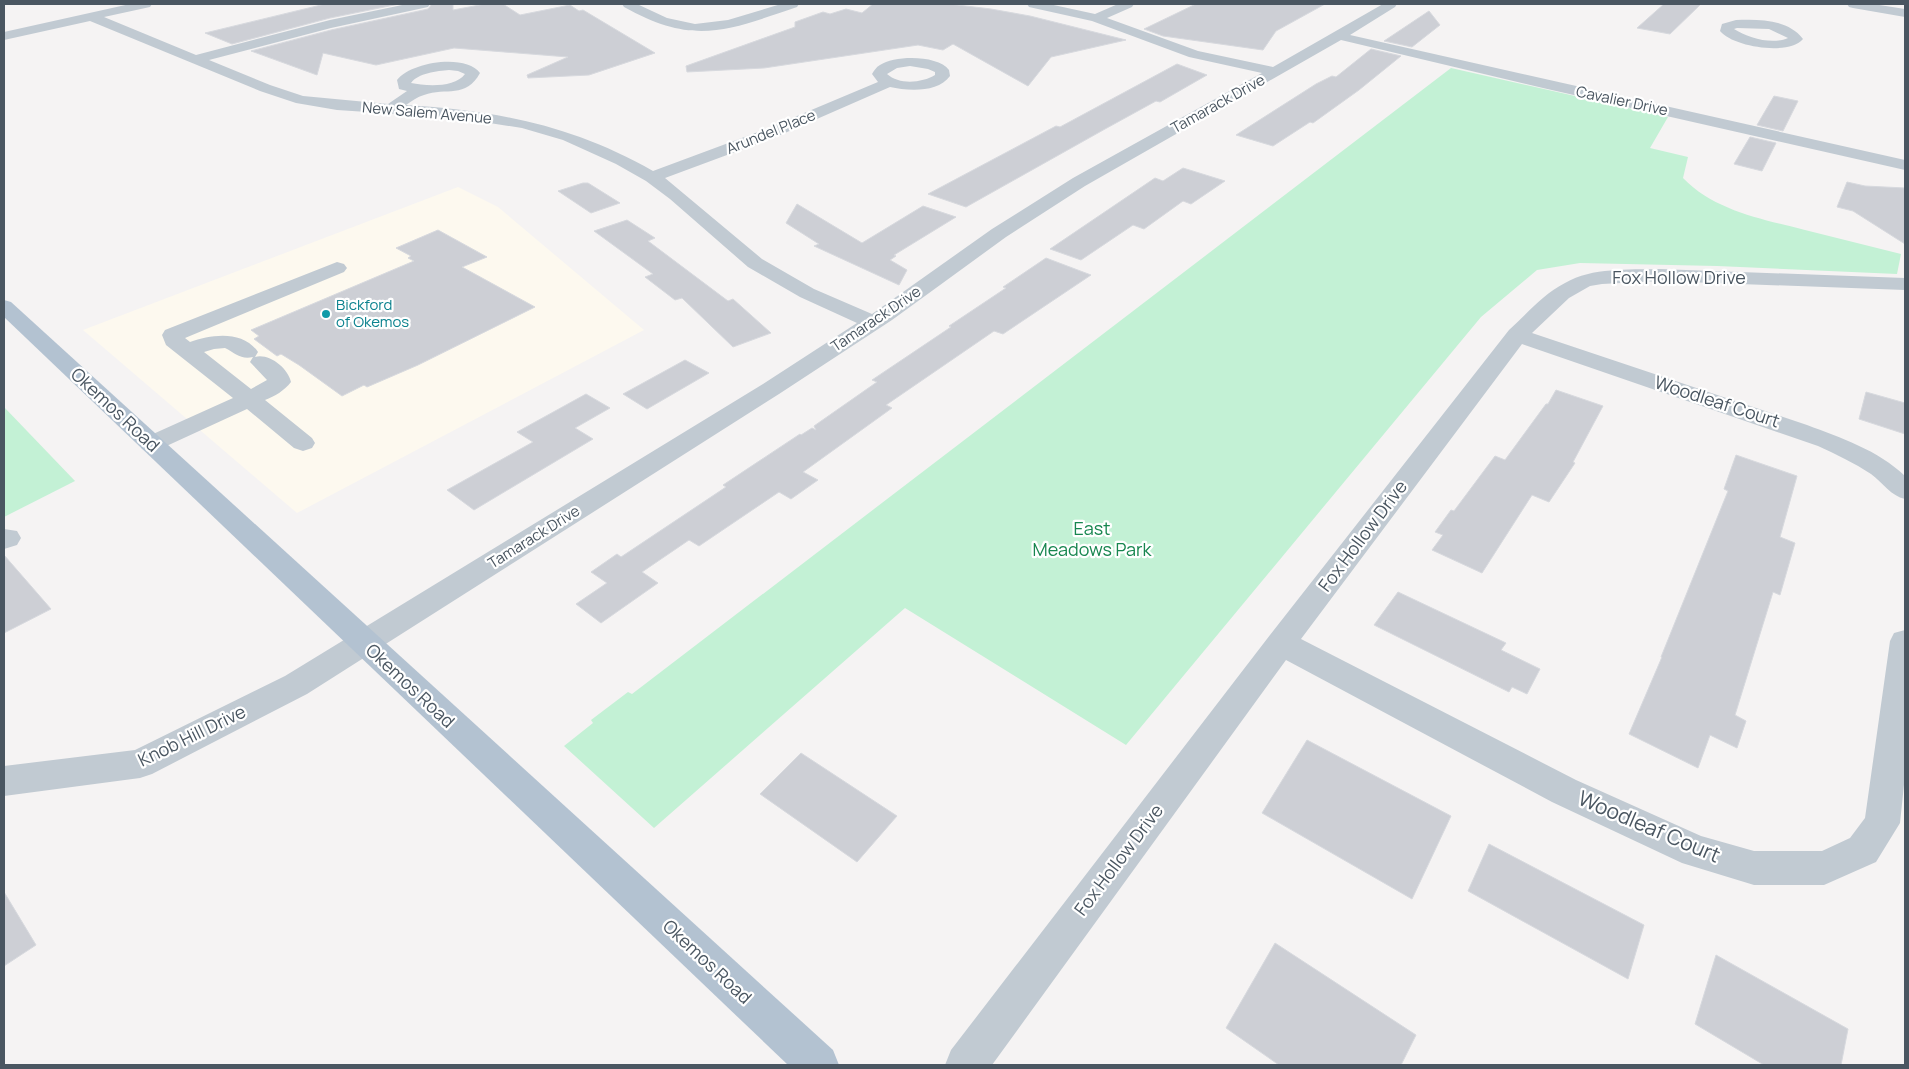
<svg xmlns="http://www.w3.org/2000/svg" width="1909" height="1069" viewBox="0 0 1909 1069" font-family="Manrope,sans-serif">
	<rect width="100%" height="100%" fill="#f5f3f3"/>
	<polygon fill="#fdf9ef" points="458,187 498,207 644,330 297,513 83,330"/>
	<g fill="#c3f1d5">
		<path d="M 1451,68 L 1668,117 L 1650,148 L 1688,157 L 1683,178 C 1715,211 1762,219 1805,230 C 1837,238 1869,246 1901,254 L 1897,274 L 1717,266 L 1580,263 L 1537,270 L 1481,317 L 1126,745 L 905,608 L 654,828 L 564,746 L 593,723 L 591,720 L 628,692 L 632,694 Z"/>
		<polygon points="4,407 75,481 4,517"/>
	</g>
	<g fill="#cdcfd5" stroke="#d7d9de">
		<polygon points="325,4 399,4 330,18 232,44 205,33"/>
		<polygon points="432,4 453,4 453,10 485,4 503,4 520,15 570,5 579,11 583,10 655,53 589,75 528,78 527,75 568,57 454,48 376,65 323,53 317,75 251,51 331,30 428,9"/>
		<polygon points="873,4 949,4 991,9 1030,16 1126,40 1051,57 1028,86 953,44 943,50 918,45 764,68 687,72 686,66 795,27 795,22 823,12 830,14 846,9 862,13"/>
		<polygon points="1196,4 1325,4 1276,31 1263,50 1163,36 1144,29"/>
		<polygon points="1664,4 1701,4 1670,34 1637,28"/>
		<polygon points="1429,11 1440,25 1412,47 1384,41"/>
		<polygon points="1371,49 1401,56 1359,90 1313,123 1310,122 1273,146 1236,135 1316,84 1332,76 1336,77"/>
		<polygon points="1177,64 1207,75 1160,102 1156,101 1105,129 966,207 928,194 1056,126 1060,127"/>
		<polygon points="1774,96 1798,101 1783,131 1757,125"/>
		<polygon points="1750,137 1776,143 1762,171 1734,164"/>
		<polygon points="1183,168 1225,181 1191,204 1183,201 1144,229 1133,225 1081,260 1050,249 1155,178 1163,181"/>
		<polygon points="1847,182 1865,186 1905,188 1905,244 1853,211 1837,207"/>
		<polygon points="583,183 588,183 620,203 591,213 558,191"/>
		<polygon points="797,204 862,243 923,206 956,217 894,255 896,256 890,260 907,270 899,285 814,246 819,244 786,223"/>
		<polygon points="627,220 655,238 648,241 728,301 733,299 771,333 733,347 682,298 675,300 645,277 653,274 594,231"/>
		<polygon points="438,230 487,257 462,267 535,307 418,365 367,387 364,385 342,396 299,365 281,354 277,356 254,339 259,336 251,330 414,261 408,258 411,256 396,248"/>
		<polygon points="1046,258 1091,275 1003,334 994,331 886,405 892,408 803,472 818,480 791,499 779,492 699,546 689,540 642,572 658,583 601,623 576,604 607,583 591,572 617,554 621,557 726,487 723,485 800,434 801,435 812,428 816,430 814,426 877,382 872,380 951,327 949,326 1006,288 1003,287"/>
		<polygon points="685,360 709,373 647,409 623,394"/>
		<polygon points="1556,390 1603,406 1573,462 1575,463 1549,502 1532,495 1482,573 1432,550 1443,535 1435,532 1451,510 1454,511 1495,456 1505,460 1546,404 1548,404"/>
		<polygon points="1866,392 1905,403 1905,434 1859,419"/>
		<polygon points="586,394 610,408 575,428 593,439 474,510 447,490 533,442 517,432"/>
		<polygon points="1736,455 1797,476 1780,537 1795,543 1780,595 1773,592 1735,715 1746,721 1737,748 1710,735 1698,768 1629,734 1662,657 1661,657 1728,491 1724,489"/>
		<polygon points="4,555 51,609 4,633"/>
		<polygon points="1398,592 1506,643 1501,650 1540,669 1527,694 1512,687 1509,692 1374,625"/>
		<polygon points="1307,740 1451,816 1412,899 1262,813"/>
		<polygon points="801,753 897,816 857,862 760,794"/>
		<polygon points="1489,844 1644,925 1628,979 1468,891"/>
		<polygon points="4,892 36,945 4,966"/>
		<polygon points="1275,943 1416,1035 1401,1065 1279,1065 1226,1028"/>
		<polygon points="1716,955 1848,1029 1841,1065 1764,1065 1695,1024"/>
	</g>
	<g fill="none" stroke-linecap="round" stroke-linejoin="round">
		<g fill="#c1cad2" fill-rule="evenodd">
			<path d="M 130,4 L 152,4 L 150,7 L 104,17 L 196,55 L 330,20 L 407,4 L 430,4 L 428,7 L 331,28 L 209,60 L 270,85 L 303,96 L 388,104 L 407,91 L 399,89 L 397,80 C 410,62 466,53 480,73 C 466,99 446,87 424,95 C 417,97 412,101 406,105 C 498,111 572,125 653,171 L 766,129 L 878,82 L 872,74 C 874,71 876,67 880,65 C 895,55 938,55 949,70 L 950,76 C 938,93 908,91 890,87 L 778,136 L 665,178 L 762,259 L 814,289 L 872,314 L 992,229 L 1073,178 L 1262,73 L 1189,57 L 1092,21 L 1029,7 L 1027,4 L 1049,4 L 1095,14 L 1118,4 L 1134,4 L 1132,7 L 1107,18 L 1198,51 L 1273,67 L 1383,4 L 1397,4 L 1395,7 L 1350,35 L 1905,160 L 1905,170 L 1543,88 L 1341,40 L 1085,186 L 1006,237 L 892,320 L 779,394 L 307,694 L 152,774 L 140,778 L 4,796 L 4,766 L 135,750 L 285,676 L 763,384 L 857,323 L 800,297 L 748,267 L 670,199 L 646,181 L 616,164 L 563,140 L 522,128 L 458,118 L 337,110 L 296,103 L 260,91 L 90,21 L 4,40 L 4,32 ZM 910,66 L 928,69 L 935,72 L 935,75 C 922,83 899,85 887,74 L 897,68 ZM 449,70 L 458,71 L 465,74 C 455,88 426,86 411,83 C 418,73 437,71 449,70 Z"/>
			<path d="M 622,4 L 637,4 L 667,18 L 695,24 L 728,20 L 781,4 L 799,4 L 797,7 C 726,31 694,46 624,7 Z"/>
			<polygon points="1847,4 1873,4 1905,9 1905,17 1853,8 1849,7"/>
			<path d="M 1736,20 C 1758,19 1788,19 1803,39 C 1789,56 1733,47 1720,31 L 1722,24 ZM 1737,28 L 1769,29 L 1788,38 C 1772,45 1748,38 1734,29 Z"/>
			<path d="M 337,262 L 344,264 L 347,268 L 344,272 L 185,338 L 190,342 C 212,334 243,330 258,352 L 255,357 C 269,353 288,368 291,382 C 284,391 275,396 265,400 L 312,438 L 315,443 L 312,448 L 303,451 L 294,448 L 247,409 L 160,449 L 151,452 L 142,449 L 139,444 L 142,439 L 233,398 L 166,345 L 162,335 L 165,330 ZM 225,348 C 235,353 241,360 253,357 L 250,362 L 267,380 L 251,389 L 204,352 L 214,349 Z"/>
			<path d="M 1659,269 L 1905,278 L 1905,290 L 1659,281 L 1602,284 L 1590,286 L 1569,298 L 1532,333 L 1807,425 C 1841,438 1878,450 1905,476 L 1905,499 C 1891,496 1883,483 1871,474 C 1854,463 1836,454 1818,446 L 1522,344 L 1301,639 L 1576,780 L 1701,836 L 1754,851 L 1822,851 L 1850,838 L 1865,818 L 1890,641 L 1894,633 L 1905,630 L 1905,775 L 1900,823 L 1876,862 L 1824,885 L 1754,885 L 1682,863 L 1552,802 L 1286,660 L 992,1065 L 945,1065 L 951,1050 L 1270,635 L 1509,330 C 1527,314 1543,294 1565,283 C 1593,267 1628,270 1659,269 Z"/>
			<polygon points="4,529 17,531 21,538 17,545 4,549"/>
		</g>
		<polygon fill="#b3c2d1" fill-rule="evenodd" points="4,300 11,302 833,1050 839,1065 788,1065 4,317"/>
	</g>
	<circle fill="#0f9aa8" stroke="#fff" stroke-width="2" cx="326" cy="314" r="5"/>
	<g text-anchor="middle" stroke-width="4.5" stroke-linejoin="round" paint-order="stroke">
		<g font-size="15" fill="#4a5661" stroke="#fff">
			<text transform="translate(1622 101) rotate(12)" y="5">Cavalier Drive</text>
			<text transform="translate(1218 104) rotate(-29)" y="5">Tamarack Drive</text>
			<text transform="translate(427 113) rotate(5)" y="5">New Salem Avenue</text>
			<text transform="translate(771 132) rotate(-22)" y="5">Arundel Place</text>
			<text transform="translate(876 319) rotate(-34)" y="5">Tamarack Drive</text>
			<text transform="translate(534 537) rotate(-32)" y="5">Tamarack Drive</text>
		</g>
		<g font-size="15" fill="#0d838f" stroke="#fff" text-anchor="start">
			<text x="336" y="310">Bickford<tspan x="336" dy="17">of Okemos</tspan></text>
		</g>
		<g font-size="18" fill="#4a5661" stroke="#fff">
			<text x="1679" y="284">Fox Hollow Drive</text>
			<text transform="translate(1717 402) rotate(18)" y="6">Woodleaf Court</text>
			<text transform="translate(115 410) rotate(43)" y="6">Okemos Road</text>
			<text transform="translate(1363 536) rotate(-53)" y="6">Fox Hollow Drive</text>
			<text transform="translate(410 686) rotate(43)" y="6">Okemos Road</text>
			<text transform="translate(192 736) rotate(-26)" y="6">Knob Hill Drive</text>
			<text transform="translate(1119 860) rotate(-53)" y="6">Fox Hollow Drive</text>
			<text transform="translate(707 962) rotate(43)" y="6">Okemos Road</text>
		</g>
		<g font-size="18" fill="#17864f" stroke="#fff">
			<text x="1092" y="535">East<tspan x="1092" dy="21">Meadows Park</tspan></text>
		</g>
		<g font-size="21" fill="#4a5661" stroke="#fff">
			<text transform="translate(1649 827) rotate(23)" y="7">Woodleaf Court</text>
		</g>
	</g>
	<rect width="1909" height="1069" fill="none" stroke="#4a5661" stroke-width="10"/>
</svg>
